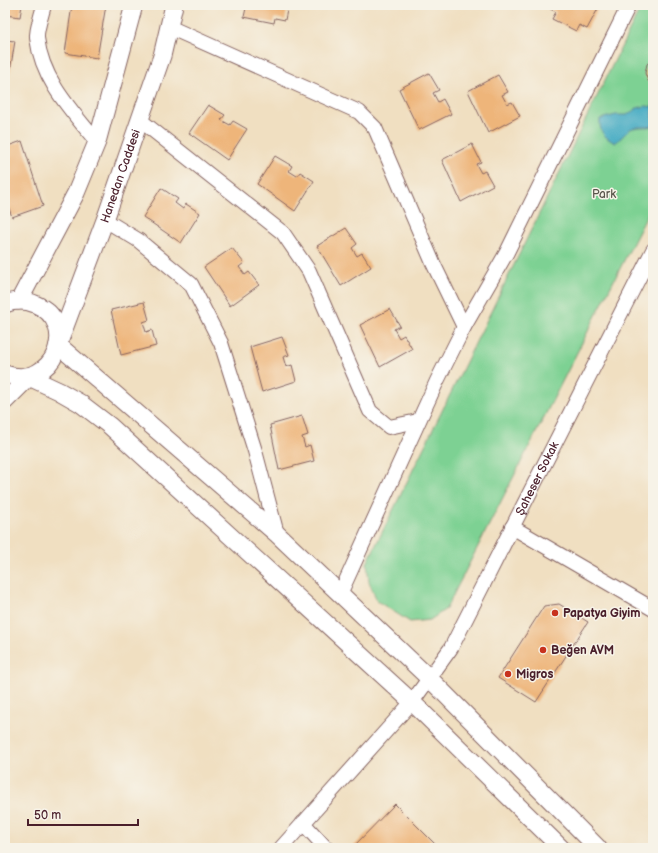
<svg xmlns="http://www.w3.org/2000/svg" width="658" height="853" viewBox="0 0 658 853" font-family="'Balsamiq Sans',sans-serif">
	<rect width="100%" height="100%" fill="#f7f3e8"/>
	<filter id="ink" filterUnits="userSpaceOnUse"><feTurbulence type="fractalNoise" baseFrequency=".025" numOctaves="2"/><feDisplacementMap in="SourceGraphic" scale="8" xChannelSelector="R" yChannelSelector="G"/><feConvolveMatrix kernelMatrix="1 2 1 2 8 2 1 2 1" color-interpolation-filters="sRGB"/></filter>
	<filter id="wash" filterUnits="userSpaceOnUse"><feTurbulence type="fractalNoise" baseFrequency=".012" numOctaves="4" result="noise"/><feDisplacementMap in="SourceGraphic" scale="16" xChannelSelector="R" yChannelSelector="G"/><feGaussianBlur stdDeviation="0.9" result="paint"/><feColorMatrix in="noise" values="0 0 0 0 0 0 0 0 0 0 0 0 0 0 0 0 0 1.4 0 .05"/><feComposite in="paint" operator="in"/></filter>
	<g filter="url(#wash)">
		<rect width="100%" height="100%" fill="#f0dfc1"/>
		<polygon fill="#7dd193" stroke="#64785f" points="642,5 653,5 653,204 446,609 430,620 410,622 377,601 369,582 367,563"/>
		<path fill="#43aac3" stroke="#466477" d="M 646,106 L 653,107 L 653,126 C 646,128 639,126 633,128 C 628,129 621,139 615,143 C 604,137 599,132 600,119 L 616,115 L 627,115 L 637,108 Z"/>
		<g id="blocks">
			<g fill="#eeb57a">
				<polygon points="5,5 22,5 20,17 5,15"/>
				<polygon points="72,5 106,5 97,58 65,53"/>
				<polygon points="239,5 288,5 285,20 275,18 274,23 244,17 246,8 239,7"/>
				<polygon points="543,5 600,5 587,29 579,25 576,31 552,19 556,12"/>
				<polygon points="5,40 15,41 6,96 5,96"/>
				<polygon points="653,59 653,85 648,81 645,73 647,64"/>
				<polygon points="429,73 439,90 433,93 438,102 443,99 451,114 419,130 399,89"/>
				<polygon points="498,75 508,92 502,95 507,104 512,102 520,116 488,133 468,91"/>
				<polygon points="208,105 225,115 221,120 230,125 233,121 247,129 227,160 189,133"/>
				<polygon points="22,141 43,206 12,217 5,197 5,147"/>
				<polygon points="472,144 481,162 476,164 481,173 485,171 493,185 461,202 442,160"/>
				<polygon points="275,156 292,166 289,171 297,176 300,172 314,181 295,211 257,184"/>
				<polygon points="161,188 178,199 175,203 183,209 186,204 200,213 181,243 143,217"/>
				<polygon points="346,228 357,244 352,248 357,256 362,253 371,267 341,286 317,246"/>
				<polygon points="232,248 244,263 239,267 245,275 249,272 259,285 230,306 204,267"/>
				<polygon points="144,302 149,320 143,322 146,332 152,330 156,346 121,355 111,310"/>
				<polygon points="390,309 400,326 394,329 399,338 404,335 412,349 380,367 360,325"/>
				<polygon points="282,337 289,355 283,357 286,367 292,365 296,381 262,392 250,347"/>
				<polygon points="302,416 308,435 302,437 305,447 310,445 314,461 279,470 270,425"/>
				<polygon points="559,604 588,622 536,702 498,678 544,606"/>
				<polygon points="395,804 439,848 352,848"/>
			</g>
		</g>
	</g>
	<g filter="url(#ink)">
		<use href="#blocks" fill-opacity="0" stroke="#846260" stroke-width="1"/>
		<g fill="none" stroke-linecap="round" stroke-linejoin="round">
			<defs>
				<g id="minor">
					<path d="M 44,5 C 42,14 36,30 37,38 C 42,80 71,110 97,142"/>
					<polyline points="169,27 359,112 375,128 433,263 464,327"/>
					<polyline points="140,120 283,233 309,271 370,411 389,427 418,421"/>
					<polyline points="105,220 138,240 191,284 221,343 255,451 277,534"/>
					<polyline points="512,527 653,609"/>
					<polyline points="340,594 437,381 464,327 507,252 629,5"/>
					<polyline points="303,823 326,848"/>
					<path id="s1" d="M 281,848 L 412,702 L 451,648 L 653,250"/>
				</g>
				<g id="tertiary">
					<polyline points="19,301 76,193 97,142 134,5"/>
					<path d="M 5,304 C 14,300 26,300 35,304 C 81,323 54,391 5,374"/>
					<polyline points="58,345 277,534 429,678 598,848"/>
					<path id="s2" d="M 58,345 L 105,220 L 162,56 L 174,5"/>
					<polyline points="29,377 59,391 80,403 110,426 412,702 561,848"/>
					<polyline points="5,401 29,377"/>
				</g>
			</defs>
			<use href="#minor" stroke="#846260" stroke-width="16"/>
			<use href="#tertiary" stroke="#846260" stroke-width="19"/>
			<use href="#minor" stroke="#fff" stroke-width="14"/>
			<use href="#tertiary" stroke="#fff" stroke-width="17"/>
		</g>
	</g>
	<g fill="#c8321e" stroke="#f7f3e8" stroke-width="1.5">
		<circle cx="555" cy="613" r="4"/>
		<circle cx="543" cy="650" r="4"/>
		<circle cx="508" cy="674" r="4"/>
	</g>
	<g text-anchor="middle" stroke-width="3" stroke-linejoin="round" paint-order="stroke">
		<g font-size="12" fill="#4a1f2b" stroke="#f7f3e8">
			<text dy="4" stroke="none"><textPath href="#s2" startOffset="180">Hanedan Caddesi</textPath></text>
			<text dy="4" stroke="none"><textPath href="#s1" startOffset="453">Şaheser Sokak</textPath></text>
		</g>
		<g font-size="12" fill="#59544a" stroke="#f7f3e8">
			<text x="604" y="198">Park</text>
		</g>
		<g font-size="12" font-weight="bold" fill="#4a1f2b" stroke="#f7f3e8" text-anchor="start">
			<text x="563" y="617">Papatya Giyim</text>
			<text x="551" y="654">Beğen AVM</text>
			<text x="516" y="678">Migros</text>
		</g>
	</g>
	<rect width="658" height="853" fill="none" stroke="#f7f3e8" stroke-width="20"/>
	<path d="M28 819v6h110v-6" fill="none" stroke="#4a1f2b" stroke-width="2"/>
	<text x="34" y="819" font-size="12" fill="#4a1f2b" stroke="#f7f3e8" stroke-width="3" paint-order="stroke">50 m</text>
</svg>
